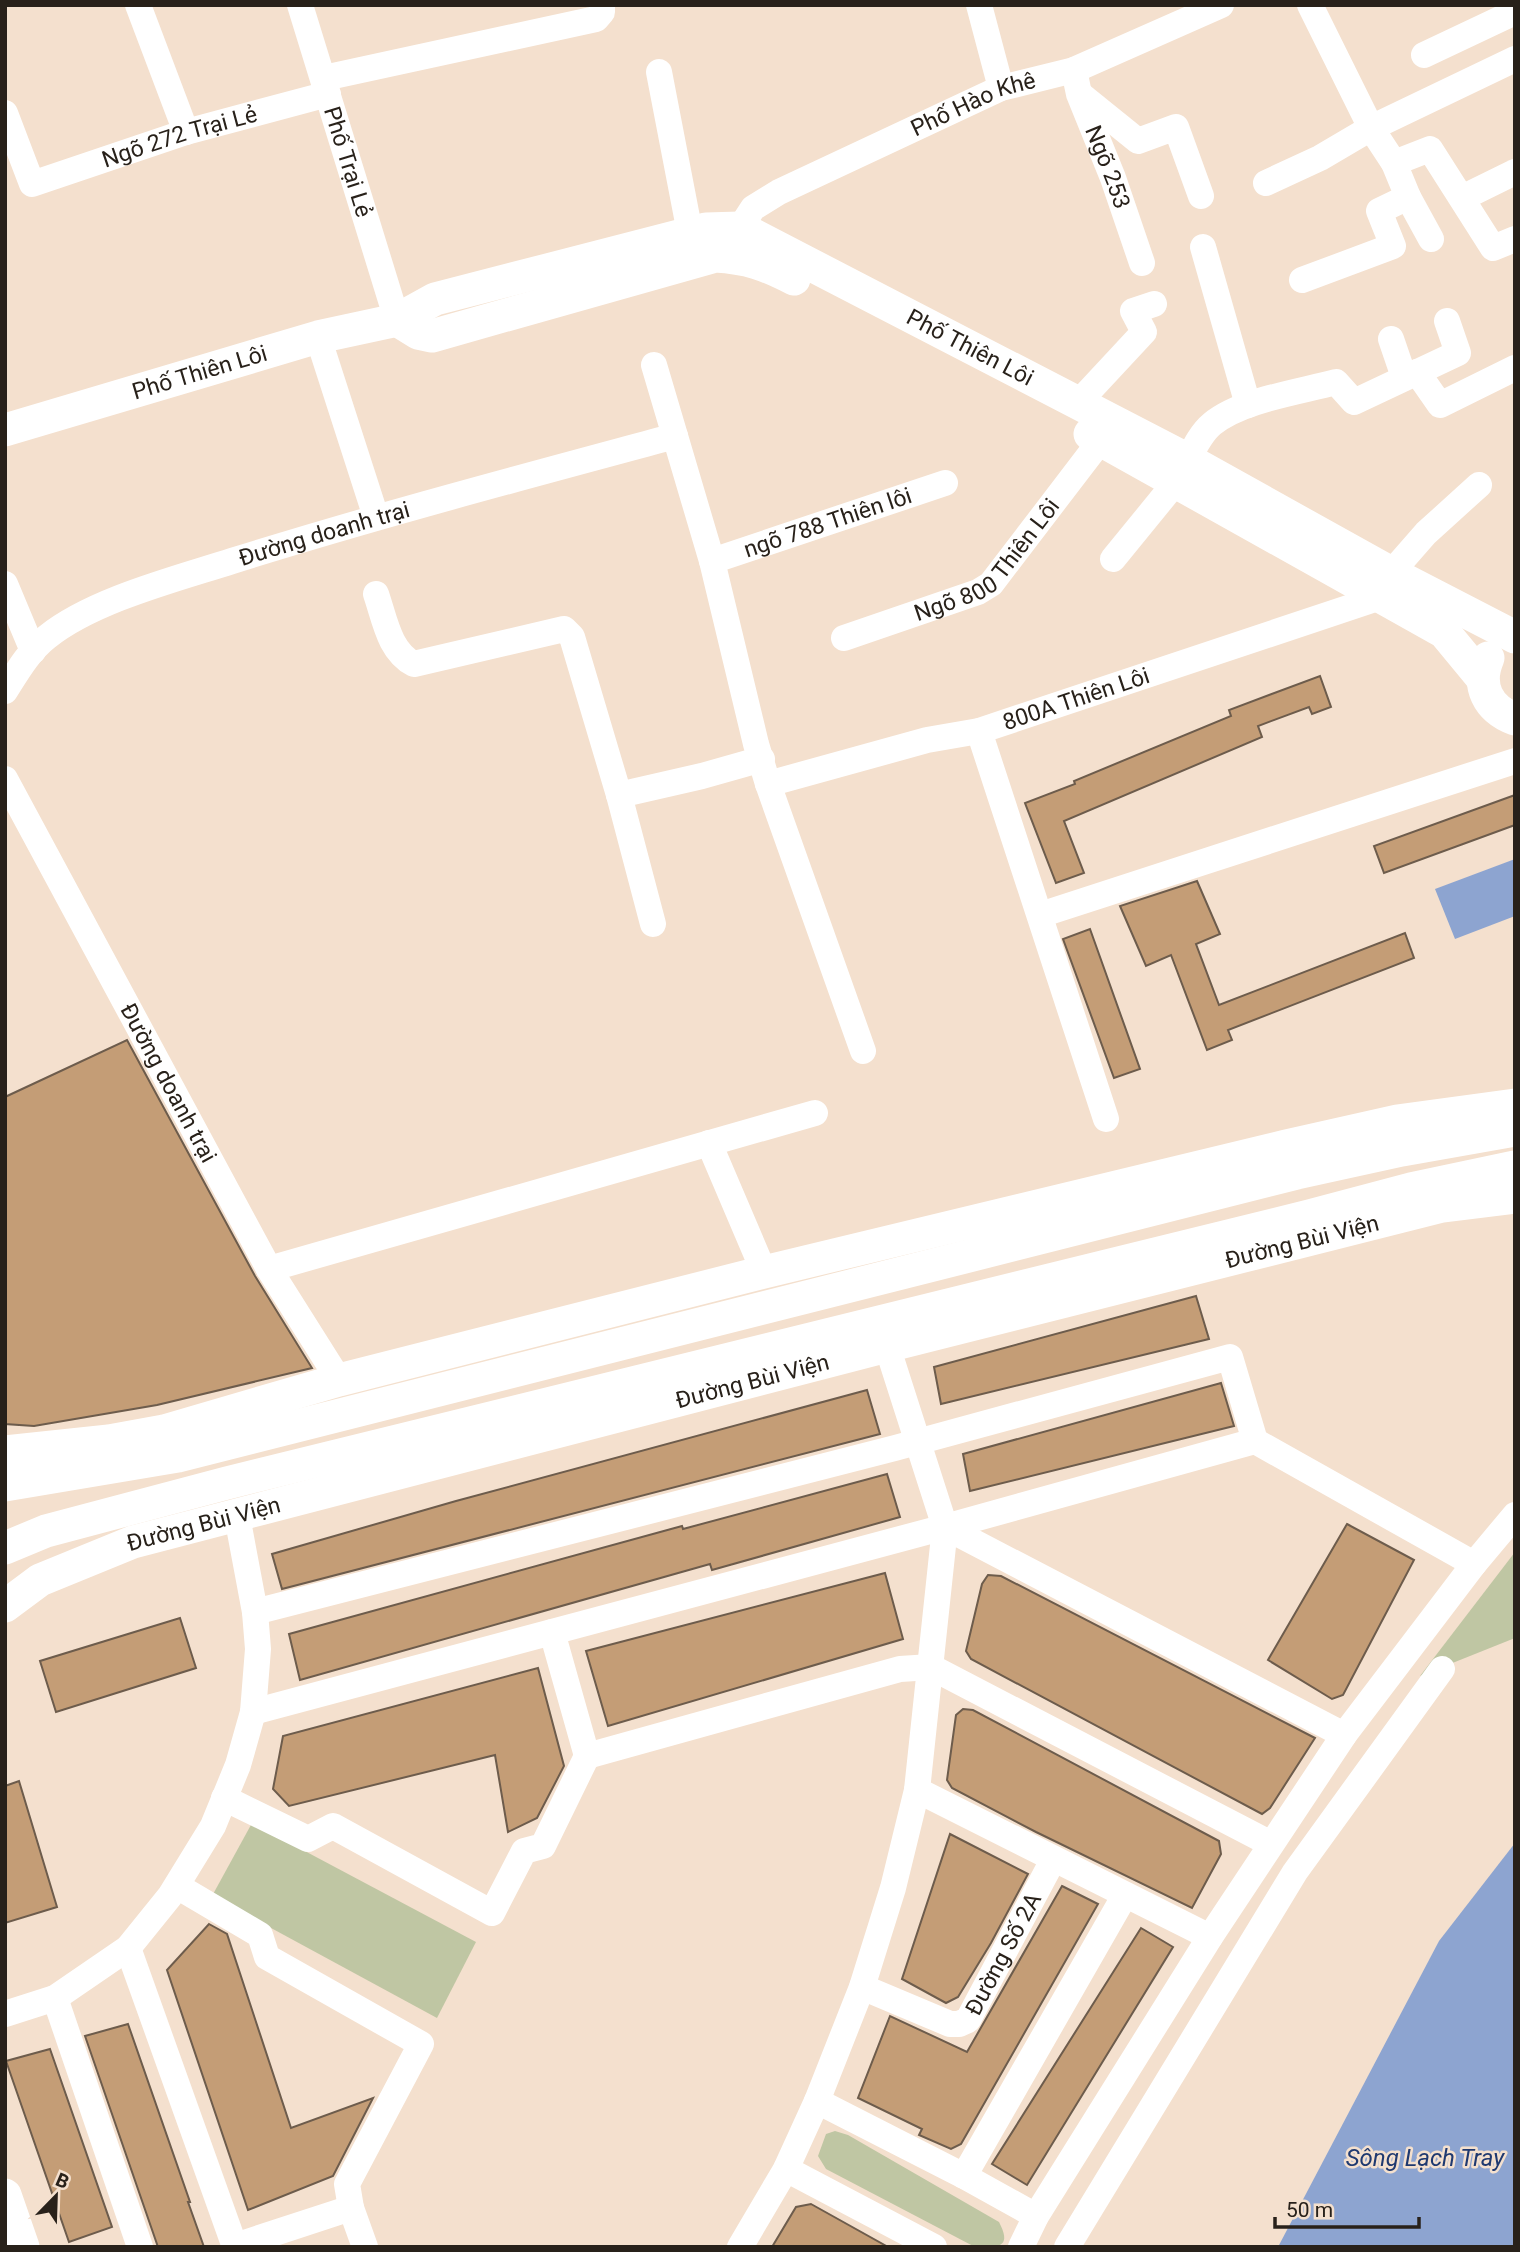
<svg xmlns="http://www.w3.org/2000/svg" width="1520" height="2252" viewBox="0 0 1520 2252" font-family="Roboto,sans-serif">
	<rect width="100%" height="100%" fill="#f4e0ce"/>
	<g fill="#bfc6a3">
		<polygon points="1515,1552 1515,1638 1420,1676"/>
		<polygon points="252,1823 476,1942 437,2018 212,1896"/>
		<path d="M 835,2131 L 848,2135 L 999,2222 C 1013,2249 997,2247 975,2247 L 826,2169 L 818,2156 L 826,2134 Z"/>
	</g>
	<g fill="#8da4d0">
		<polygon points="1515,859 1515,916 1455,939 1435,889"/>
		<polygon points="1515,1843 1515,2247 1278,2247 1439,1941"/>
	</g>
	<g fill="#c49d76" stroke="#6d5c4c" stroke-width="2">
		<polygon points="1320,676 1331,707 1312,714 1309,707 1258,726 1262,737 1064,821 1084,873 1056,883 1025,803 1075,784 1074,781 1231,716 1229,710"/>
		<polygon points="1515,795 1515,825 1384,873 1374,846"/>
		<polygon points="1197,881 1220,934 1196,944 1219,1005 1405,933 1414,958 1228,1030 1232,1040 1207,1050 1171,955 1146,966 1120,906"/>
		<polygon points="1090,929 1140,1069 1114,1078 1063,939"/>
		<polygon points="127,1040 255,1276 312,1368 157,1405 34,1426 5,1424 5,1097"/>
		<polygon points="1196,1296 1209,1339 941,1404 934,1367"/>
		<polygon points="1221,1383 1234,1426 970,1491 963,1454"/>
		<polygon points="867,1390 880,1434 282,1589 272,1554 456,1501"/>
		<polygon points="887,1474 900,1517 712,1570 710,1564 300,1680 289,1634 682,1526 683,1529"/>
		<polygon points="1347,1524 1414,1560 1343,1695 1332,1699 1268,1660"/>
		<polygon points="885,1573 903,1639 608,1726 586,1651"/>
		<polygon points="988,1575 1001,1576 1315,1738 1270,1808 1262,1814 971,1659 966,1651 982,1584"/>
		<polygon points="180,1618 196,1668 56,1712 40,1661"/>
		<polygon points="538,1668 564,1766 537,1818 508,1832 495,1755 289,1806 273,1789 283,1736"/>
		<polygon points="963,1709 973,1710 1219,1841 1221,1854 1192,1908 1036,1832 952,1788 947,1780 956,1715"/>
		<polygon points="19,1781 57,1907 5,1923 5,1786"/>
		<polygon points="950,1834 1028,1874 991,1943 958,1997 946,2003 902,1979"/>
		<polygon points="1062,1886 1098,1904 961,2144 951,2149 919,2135 922,2129 858,2098 890,2016 967,2052"/>
		<polygon points="209,1924 227,1934 291,2128 373,2098 333,2176 248,2210 167,1970"/>
		<polygon points="1141,1928 1173,1947 1027,2185 992,2164"/>
		<polygon points="128,2024 190,2202 188,2202 204,2247 158,2247 85,2036"/>
		<polygon points="50,2049 112,2227 69,2242 6,2061"/>
		<polygon points="811,2204 888,2247 772,2247 796,2207"/>
	</g>
	<g fill="none" stroke-linecap="round" stroke-linejoin="round">
		<g stroke="#fff" stroke-width="26">
			<polyline points="138,5 186,132"/>
			<path id="s1" d="M 300,5 L 397,320"/>
			<polyline points="979,5 1001,88"/>
			<polyline points="1424,55 1515,12"/>
			<path id="s2" d="M 1074,70 L 1079,94 L 1113,178 L 1142,263"/>
			<polyline points="659,72 690,233"/>
			<polyline points="324,78 596,19 602,12 602,5"/>
			<polyline points="1081,95 1138,141 1176,127 1201,196"/>
			<path id="s3" d="M 5,113 L 32,184 L 186,132 L 328,94"/>
			<polyline points="1394,163 1430,149 1493,248 1515,239"/>
			<polyline points="1266,183 1320,158 1371,128 1310,5"/>
			<polyline points="1408,197 1431,239"/>
			<polyline points="1462,198 1515,172"/>
			<path id="s4" d="M 740,228 L 753,208 L 779,192 L 1001,88 L 1074,70 L 1221,5"/>
			<polyline points="1203,247 1248,405"/>
			<polyline points="1302,280 1393,246 1379,211 1408,197 1394,163 1371,128 1515,59"/>
			<polyline points="318,337 376,517"/>
			<polyline points="1391,339 1404,377"/>
			<polyline points="654,365 712,561 756,744 768,784 863,1051"/>
			<polyline points="1417,372 1440,405 1515,368"/>
			<polyline points="1077,404 1144,332 1133,311 1154,304"/>
			<path d="M 1188,460 C 1194,448 1201,433 1212,424 C 1241,400 1299,392 1336,382 L 1354,402 L 1458,353 L 1447,321"/>
			<polyline points="1113,559 1175,483"/>
			<path id="s5" d="M 712,561 L 945,483"/>
			<polyline points="5,584 33,651"/>
			<path d="M 376,594 C 385,620 389,651 414,664 L 564,629 L 572,637 L 619,795 L 653,924"/>
			<path id="s6" d="M 844,638 L 978,592 L 991,584 L 1101,440"/>
			<path id="s7" d="M 5,691 C 17,672 29,651 47,637 C 93,600 176,579 232,561 C 379,515 527,476 675,436"/>
			<polyline points="979,731 1106,1119"/>
			<path id="s8" d="M 5,779 L 269,1269 L 339,1380"/>
			<path id="s9" d="M 768,784 L 927,740 L 979,731 L 1381,597 L 1391,573 L 1426,533 L 1479,485"/>
			<polyline points="619,795 702,776 762,759"/>
			<polyline points="1040,915 1515,761"/>
			<polyline points="709,1143 764,1272"/>
			<polyline points="269,1269 815,1113"/>
			<polyline points="945,1527 1344,1735"/>
			<polyline points="255,1612 895,1448 1230,1357 1255,1441"/>
			<polyline points="552,1632 587,1756 900,1669 931,1667 1271,1844"/>
			<polyline points="253,1712 945,1527 1255,1441 1474,1564"/>
			<polyline points="917,1790 1210,1937"/>
			<polyline points="224,1798 308,1839 333,1826 492,1913 524,1851 543,1846 587,1756"/>
			<polyline points="177,1886 260,1935 267,1957 421,2044 347,2184 351,2208"/>
			<polyline points="128,1948 235,2247"/>
			<path id="s10" d="M 862,1987 L 950,2024 L 959,2024 L 968,2020 L 1053,1860"/>
			<polyline points="55,1998 140,2247"/>
			<polyline points="5,2014 55,1998 128,1948 170,1896 213,1826 238,1765 253,1712 258,1649 255,1612 237,1516"/>
			<polyline points="817,2101 964,2176 1036,2216"/>
			<polyline points="786,2169 934,2247"/>
			<polyline points="964,2176 1125,1895"/>
			<polyline points="235,2246 351,2208 365,2247"/>
			<polyline points="740,2247 786,2169 817,2101 862,1987 893,1888 917,1790 945,1527 887,1346"/>
			<polyline points="1021,2247 1036,2216 1210,1937 1344,1735 1474,1564 1515,1515"/>
			<polyline points="1067,2247 1295,1872 1442,1669"/>
		</g>
		<g stroke="#fff" stroke-width="33">
			<path d="M 397,320 L 418,333 L 432,336 L 715,256 C 749,258 764,264 794,279"/>
			<path id="s11" d="M 5,430 L 318,337 L 397,320 L 435,299 L 706,229 L 740,228 L 1188,460 L 1391,573 L 1515,637"/>
			<polyline points="1090,434 1444,632 1482,678"/>
			<path d="M 1488,658 C 1476,686 1488,709 1515,719"/>
			<polyline points="5,1452 109,1441 164,1431 339,1380 764,1272 1286,1146 1397,1121 1515,1105"/>
			<polyline points="5,1485 178,1456 1297,1173 1402,1150 1515,1130"/>
			<polyline points="5,1548 46,1531 227,1483 1309,1216 1411,1189 1515,1167"/>
			<path id="s12" d="M 5,1606 L 40,1580 L 133,1542 L 887,1346 L 1442,1206 L 1515,1197"/>
			<polyline points="5,2195 23,2247"/>
		</g>
	</g>
	<g text-anchor="middle" stroke-width="5" stroke-linejoin="round" paint-order="stroke">
		<g font-size="23" fill="#28211a" stroke="#f4e0ce">
			<text dy="8" stroke="none"><textPath href="#s4" startOffset="268">Phố Hào Khê</textPath></text>
			<text dy="8" stroke="none"><textPath href="#s3" startOffset="231">Ngõ 272 Trại Lẻ</textPath></text>
			<text dy="8" stroke="none"><textPath href="#s1" startOffset="164">Phố Trại Lẻ</textPath></text>
			<text dy="8" stroke="none"><textPath href="#s2" startOffset="103">Ngõ 253</textPath></text>
			<text dy="8" stroke="none"><textPath href="#s11" startOffset="1024">Phố Thiên Lôi</textPath></text>
			<text dy="8" stroke="none"><textPath href="#s11" startOffset="203">Phố Thiên Lôi</textPath></text>
			<text dy="8" stroke="none"><textPath href="#s5" startOffset="122">ngõ 788 Thiên lôi</textPath></text>
			<text dy="8" stroke="none"><textPath href="#s7" startOffset="366">Đường doanh trại</textPath></text>
			<text dy="8" stroke="none"><textPath href="#s6" startOffset="168">Ngõ 800 Thiên Lôi</textPath></text>
			<text dy="8" stroke="none"><textPath href="#s9" startOffset="320">800A Thiên Lôi</textPath></text>
			<text dy="8" stroke="none"><textPath href="#s8" startOffset="345">Đường doanh trại</textPath></text>
			<text dy="8" stroke="none"><textPath href="#s12" startOffset="1351">Đường Bùi Viện</textPath></text>
			<text dy="8" stroke="none"><textPath href="#s12" startOffset="784">Đường Bùi Viện</textPath></text>
			<text dy="8" stroke="none"><textPath href="#s12" startOffset="217">Đường Bùi Viện</textPath></text>
			<text dy="8" stroke="none"><textPath href="#s10" startOffset="189">Đường Số 2A</textPath></text>
		</g>
		<g font-size="24" font-style="italic" fill="#1f3970" stroke="#f4e0ce">
			<text x="1425" y="2166">Sông Lạch Tray</text>
		</g>
	</g>
	<rect width="1520" height="2252" fill="none" stroke="#28211a" stroke-width="14"/>
	<g transform="translate(56 2196) rotate(23)" stroke="#f4e0ce" stroke-width="5" paint-order="stroke">
	<path d="M0-5L12 26L0 18L-12 26Z" fill="#28211a"/>
	<text y="-10" font-size="19" font-weight="bold" text-anchor="middle" fill="#28211a">B</text>
	</g>
	<path d="M1275 2217v10h144v-10" fill="none" stroke="#28211a" stroke-width="3.5"/>
	<text x="1286" y="2217" font-size="21" fill="#28211a" stroke="#f4e0ce" stroke-width="5" paint-order="stroke">50 m</text>
</svg>
